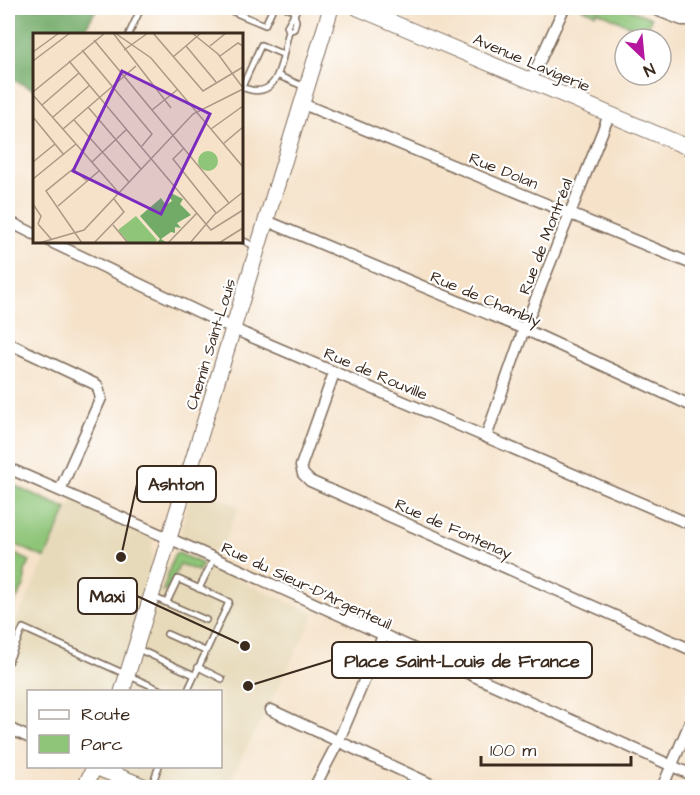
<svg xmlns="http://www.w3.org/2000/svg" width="700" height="795" viewBox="0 0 700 795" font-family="'Architects Daughter',sans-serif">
	<rect width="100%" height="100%" fill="#fff"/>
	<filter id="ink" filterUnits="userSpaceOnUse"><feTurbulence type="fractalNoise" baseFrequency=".0167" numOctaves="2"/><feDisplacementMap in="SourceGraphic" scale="12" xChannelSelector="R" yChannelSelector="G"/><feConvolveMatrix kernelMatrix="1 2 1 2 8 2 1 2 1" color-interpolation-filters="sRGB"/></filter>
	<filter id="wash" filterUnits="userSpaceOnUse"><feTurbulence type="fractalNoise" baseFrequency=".008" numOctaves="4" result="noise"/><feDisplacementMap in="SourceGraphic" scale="24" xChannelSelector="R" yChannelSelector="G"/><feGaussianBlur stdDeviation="1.35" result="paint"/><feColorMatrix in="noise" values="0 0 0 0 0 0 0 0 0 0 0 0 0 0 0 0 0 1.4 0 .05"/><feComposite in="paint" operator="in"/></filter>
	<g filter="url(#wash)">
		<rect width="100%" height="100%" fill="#f5e2c9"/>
		<g fill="#e7daba">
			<polygon points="192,486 239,507 220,553 186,538 181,532"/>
			<polygon points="74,497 155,532 152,546 151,595 174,555 178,553 315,614 227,787 84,787 93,767 220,766 220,692 28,692 28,737 8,728 8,639"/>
		</g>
		<g fill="#8ec578" stroke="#64784b" stroke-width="1.5">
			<polygon points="581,8 626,8 651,18 646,33 597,11 596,14"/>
			<polygon points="8,483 67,509 45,558 8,541"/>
			<polygon points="8,551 30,561 25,571 25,584 12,607 8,605"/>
			<polygon points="178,553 203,564 198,571 180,564 168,590 163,591 174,555"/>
		</g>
		<polygon fill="#72aa68" stroke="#566a43" stroke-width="1.5" points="8,8 97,8 82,34 34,34 34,89 8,78"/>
	</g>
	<g filter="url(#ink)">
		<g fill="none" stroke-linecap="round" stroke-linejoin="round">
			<defs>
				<g id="lane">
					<polyline points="224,8 265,25 273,8"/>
					<polyline points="287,8 296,11 294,14"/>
					<polyline points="129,34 141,8"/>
					<path d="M 282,54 L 261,45 L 242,87 C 281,104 281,58 289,31 L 287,26 L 294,14 L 296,21 L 294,29 L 289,31"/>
					<polyline points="279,76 305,87"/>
					<polyline points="242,240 256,247"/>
					<polyline points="199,589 214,558"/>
					<polyline points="153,597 206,620"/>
					<polyline points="167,602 178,579 229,602 187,692"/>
					<polyline points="167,634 205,651"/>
					<polyline points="136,648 194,675"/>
					<polyline points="8,663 23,628 165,692"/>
					<polyline points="198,667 222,679"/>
					<polyline points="151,787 159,766"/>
				</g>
				<g id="street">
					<polyline points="651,8 682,20 692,20"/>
					<polyline points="531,80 564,8"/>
					<polyline points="303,104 692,264"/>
					<polyline points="8,221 34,234"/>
					<polyline points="267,221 524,329 692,406"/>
					<polyline points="51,242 245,334 692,525"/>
					<polyline points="8,343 97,385 101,398 60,490"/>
					<polyline points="334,373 301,466 303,474 310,481 692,650"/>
					<polyline points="486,437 524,329 609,115"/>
					<polyline points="8,468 214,558 692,775"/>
					<polyline points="271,710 439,788"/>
					<polyline points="8,728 28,737"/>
					<polyline points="314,788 338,742 383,636"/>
					<polyline points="662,788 692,718"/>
				</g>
				<g id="secondary">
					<polyline points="358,8 692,149"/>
					<polyline points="122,692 331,8"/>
					<polyline points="95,767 148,788"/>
					<polyline points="84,788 95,766"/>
				</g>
			</defs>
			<use href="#lane" stroke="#7c6a5a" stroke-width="8"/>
			<use href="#street" stroke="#7c6a5a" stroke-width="13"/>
			<use href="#secondary" stroke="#7c6a5a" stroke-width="17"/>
			<use href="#lane" stroke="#fff" stroke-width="5"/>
			<use href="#street" stroke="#fff" stroke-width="10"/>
			<use href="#secondary" stroke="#fff" stroke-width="15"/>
		</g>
	</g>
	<g text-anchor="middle" stroke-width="4.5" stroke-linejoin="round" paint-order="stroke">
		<g font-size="16" fill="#3b2a1e" stroke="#fff">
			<text transform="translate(532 62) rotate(23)" y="6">Avenue Lavigerie</text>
			<text transform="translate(504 170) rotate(22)" y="6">Rue Dolan</text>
			<text transform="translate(545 236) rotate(-69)" y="6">Rue de Montréal</text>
			<text transform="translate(486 298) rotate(23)" y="6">Rue de Chambly</text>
			<text transform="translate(210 344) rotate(-73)" y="6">Chemin Saint-Louis</text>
			<text transform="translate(376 373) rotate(23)" y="6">Rue de Rouville</text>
			<text transform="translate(454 528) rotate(24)" y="6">Rue de Fontenay</text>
			<text transform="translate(307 585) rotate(25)" y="6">Rue du Sieur-D'Argenteuil</text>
		</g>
	</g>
	<g transform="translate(33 33)">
		<rect width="210" height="210" fill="#f5e2c9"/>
		<path d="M165 128a10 10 0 1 1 20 0a10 10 0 1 1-20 0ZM 103,183 L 124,207 L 122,210 L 96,210 L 85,197 Z" fill="#8ec578"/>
		<path d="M 138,160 L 150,166 L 147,171 L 158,182 L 144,190 L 148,195 L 142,194 L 142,200 L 138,199 L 128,206 L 134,210 L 123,210 L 127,206 L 107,183 L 128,165 L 133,172 L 139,168 L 135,162 Z" fill="#72aa68"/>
		<path fill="none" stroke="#ab9885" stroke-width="1.5" d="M 80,0 L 138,75M 82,0 L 118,25 L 210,134M 120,0 L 170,58 L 210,34M 159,0 L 185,21 L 210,55M 61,7 L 196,170M 153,13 L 183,49M 177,13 L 193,0M 49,17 L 119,101 L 109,113M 91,17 L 115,0M 0,19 L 26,0M 187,23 L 205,10 L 210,13M 140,24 L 168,0M 0,28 L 37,0M 36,28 L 178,197 L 210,177M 0,59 L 72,0M 0,62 L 86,160M 9,72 L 46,40M 55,74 L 108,136M 119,77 L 144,57M 0,84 L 31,122M 20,84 L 57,52M 41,87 L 96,149M 30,96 L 103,33M 178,96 L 210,73M 190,111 L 210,94M 151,115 L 140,126 L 183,180M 0,129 L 22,111M 59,129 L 94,96M 0,146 L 43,111M 0,171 L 8,183 L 5,191M 25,173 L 66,138M 5,191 L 19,207M 80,192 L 95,210M 6,210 L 51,197 L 160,81 L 210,56M 49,210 L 13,158 L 40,136 L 54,148M 61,210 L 91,179 L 81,166M 135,210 L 164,180M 157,210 L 181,182 L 210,159M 186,210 L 210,195"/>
		<path fill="#7b2cbf" fill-opacity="0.15" stroke="#7b2cbf" stroke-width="3" d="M 89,38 L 177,81 L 128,181 L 40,138 Z"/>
		<rect width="210" height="210" fill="none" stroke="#3b2a1e" stroke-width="3"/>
	</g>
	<path fill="none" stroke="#3b2a1e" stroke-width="2" d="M121 557L137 484M245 646L137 596M248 686L332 660"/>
	<g fill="#3b2a1e" stroke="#fff" stroke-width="2">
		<circle cx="121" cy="557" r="6"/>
		<circle cx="245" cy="646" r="6"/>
		<circle cx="248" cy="686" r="6"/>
	</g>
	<g fill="#fff" stroke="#3b2a1e" stroke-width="2">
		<rect x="137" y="466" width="79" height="36" rx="6"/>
		<rect x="78" y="578" width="59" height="36" rx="6"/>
		<rect x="332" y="642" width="260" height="36" rx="6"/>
	</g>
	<g font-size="18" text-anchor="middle" font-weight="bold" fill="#3b2a1e">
		<text x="176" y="490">Ashton</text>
		<text x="107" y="602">Maxi</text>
		<text x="462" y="667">Place Saint-Louis de France</text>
	</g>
	<rect width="700" height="795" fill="none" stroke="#fff" stroke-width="30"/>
	<rect x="27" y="690" width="195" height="78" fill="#ffffff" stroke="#b1aaa5" stroke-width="1.5"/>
	<rect x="39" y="710" width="30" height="9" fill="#ffffff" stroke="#b1aaa5" stroke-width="1.5"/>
	<text x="81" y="720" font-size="18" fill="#3b2a1e">Route</text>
	<rect x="39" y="735" width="30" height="18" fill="#8ec578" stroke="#b1aaa5" stroke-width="1.5"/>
	<text x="81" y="750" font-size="18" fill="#3b2a1e">Parc</text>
	<g transform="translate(643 57) rotate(154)"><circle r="28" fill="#ffffff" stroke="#b1aaa5" stroke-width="1.5"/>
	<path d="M0-4.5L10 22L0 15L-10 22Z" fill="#b5179e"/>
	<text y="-9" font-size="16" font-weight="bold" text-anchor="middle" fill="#3b2a1e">N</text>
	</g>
	<path d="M481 756v9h150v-9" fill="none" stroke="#3b2a1e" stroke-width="3"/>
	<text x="490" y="756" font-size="18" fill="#3b2a1e" stroke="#ffffff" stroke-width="4.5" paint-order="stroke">100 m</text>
</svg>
